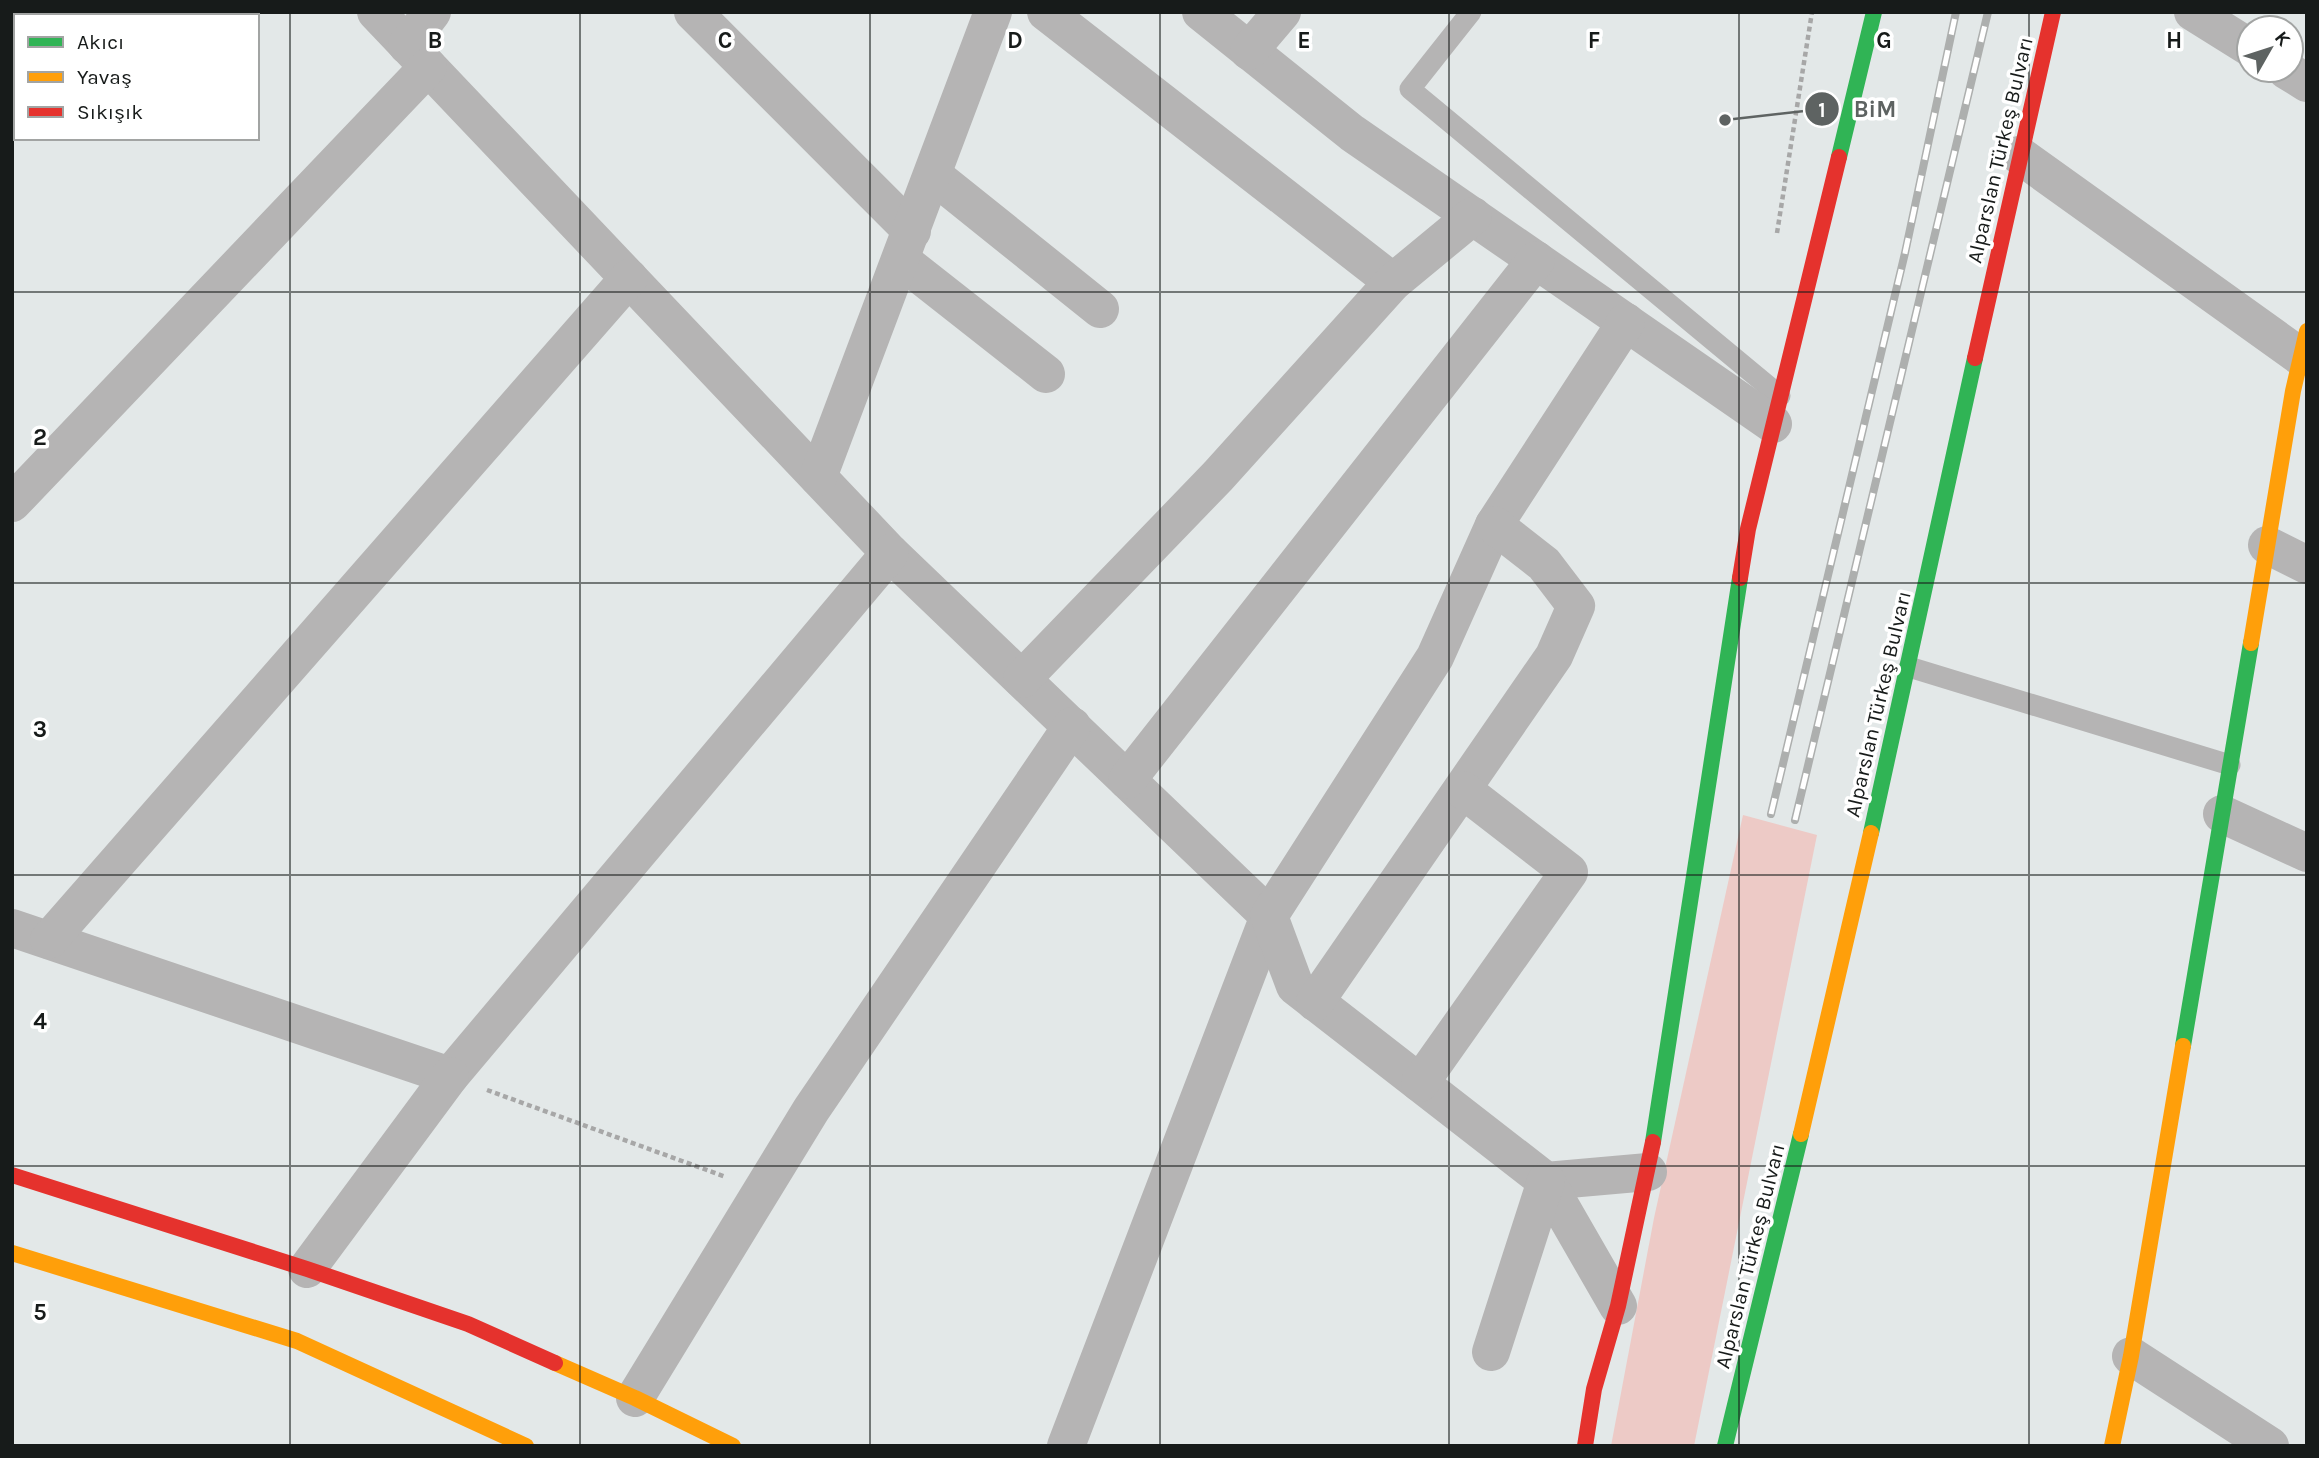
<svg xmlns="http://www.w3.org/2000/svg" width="2319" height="1458" viewBox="0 0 2319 1458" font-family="Karla,sans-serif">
	<rect width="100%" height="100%" fill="#e3e8e8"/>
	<polygon fill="#edcac6" points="1743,815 1817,835 1694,1446 1611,1446 1654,1218"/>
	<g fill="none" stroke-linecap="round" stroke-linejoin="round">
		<g stroke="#a7a7a7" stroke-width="4.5" stroke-dasharray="5 3.5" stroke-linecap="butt">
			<polyline points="1777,233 1812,12"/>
			<polyline points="487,1090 726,1177"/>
		</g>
		<g stroke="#b5b4b4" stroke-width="21">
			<polyline points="1471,12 1410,89 1780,396"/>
			<polyline points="1909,667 2230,765"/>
		</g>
		<g stroke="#b5b4b4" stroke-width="38">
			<polyline points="376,12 890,553 1269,916 1066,1446"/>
			<polyline points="693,12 912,231"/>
			<polyline points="1046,12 1393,282"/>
			<polyline points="1201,12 1352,133 1773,424"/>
			<polyline points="2193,12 2249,47"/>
			<polyline points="12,36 16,33"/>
			<polyline points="407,45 432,12"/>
			<polyline points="1249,51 1282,12"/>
			<polyline points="2286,70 2307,83"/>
			<polyline points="2019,155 2301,357"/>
			<polyline points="933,175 1100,309"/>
			<polyline points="901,260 1046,374"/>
			<polyline points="1626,322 1494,525 1435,657 1269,916 1295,986 1546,1181 1648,1172"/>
			<polyline points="818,477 993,12"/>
			<polyline points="12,503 428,67"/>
			<polyline points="2267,545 2307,565"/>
			<polyline points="1022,679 1218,476 1393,282 1473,216"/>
			<polyline points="1127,780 1536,260"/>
			<polyline points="2222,814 2307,853"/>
			<polyline points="12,928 450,1076 890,553"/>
			<polyline points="49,940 629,278"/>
			<polyline points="1315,1002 1554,656 1576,606 1544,564 1494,525"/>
			<polyline points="1420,1083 1569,872 1463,790"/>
			<polyline points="1546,1181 1618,1306"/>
			<polyline points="307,1269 450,1076"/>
			<polyline points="1491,1352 1546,1181"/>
			<polyline points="2131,1356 2270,1446"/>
			<polyline points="635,1398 811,1110 1072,726"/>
		</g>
		<g stroke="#30b455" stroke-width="16">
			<polyline points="1839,157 1874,12"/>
			<polyline points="1871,833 1975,358"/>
			<polyline points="2183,1046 2251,643"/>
			<polyline points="1653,1142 1740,578"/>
			<polyline points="1725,1446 1801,1134"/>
		</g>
		<g stroke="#ff9f0a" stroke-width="16">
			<polyline points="2251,643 2293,391 2307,331"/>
			<polyline points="1801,1134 1871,833"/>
			<polyline points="12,1253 297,1341 526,1446"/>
			<polyline points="555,1363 635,1398 733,1446"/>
			<polyline points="2112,1446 2131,1356 2183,1046"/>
		</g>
		<g stroke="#e5322d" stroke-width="16">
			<polyline points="1975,358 2053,12"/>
			<polyline points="1740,578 1748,529 1839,157"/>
			<polyline points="12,1175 307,1269 468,1324 555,1363"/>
			<polyline points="1585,1446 1594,1389 1618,1306 1653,1142"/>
		</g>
		<defs>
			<g id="rail">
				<polyline points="1771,814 1905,253 1956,12"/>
				<polyline points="1795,820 1988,12"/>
			</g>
		</defs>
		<use href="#rail" stroke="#adafae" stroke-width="8"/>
		<use href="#rail" stroke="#fff" stroke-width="5" stroke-dasharray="16" stroke-linecap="butt"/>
	</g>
	<path fill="none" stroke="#171b1a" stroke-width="2" stroke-opacity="0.55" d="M 290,12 L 290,1446M 580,12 L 580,1446M 870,12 L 870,1446M 1160,12 L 1160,1446M 1449,12 L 1449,1446M 1739,12 L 1739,1446M 2029,12 L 2029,1446M 12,292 L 2307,292M 12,583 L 2307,583M 12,875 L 2307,875M 12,1166 L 2307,1166"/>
	<g text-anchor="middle" stroke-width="7" stroke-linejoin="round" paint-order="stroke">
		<g font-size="21" fill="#171b1a" stroke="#fff">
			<text transform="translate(2000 150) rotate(-77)" y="7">Alparslan Türkeş Bulvarı</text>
			<text transform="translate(1878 704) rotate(-77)" y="7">Alparslan Türkeş Bulvarı</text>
			<text transform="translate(1750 1256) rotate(-76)" y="7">Alparslan Türkeş Bulvarı</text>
		</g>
	</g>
	<g font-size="23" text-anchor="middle" font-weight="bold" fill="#171b1a" stroke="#fff" stroke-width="7" stroke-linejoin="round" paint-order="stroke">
		<text x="435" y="48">B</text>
		<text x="725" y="48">C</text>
		<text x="1015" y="48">D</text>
		<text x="1304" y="48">E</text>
		<text x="1594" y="48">F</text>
		<text x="1884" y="48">G</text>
		<text x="2174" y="48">H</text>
		<text x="40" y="445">2</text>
		<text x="40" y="737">3</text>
		<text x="40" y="1029">4</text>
		<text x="40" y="1320">5</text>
	</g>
	<path fill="none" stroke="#5e6362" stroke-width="2.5" d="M1725 120L1822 109"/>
	<g fill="#5e6362" stroke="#fff" stroke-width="2.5">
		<circle cx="1725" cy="120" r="7"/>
		<circle cx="1822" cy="109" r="18"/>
	</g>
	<g font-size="21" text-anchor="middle" font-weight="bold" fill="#fff">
		<text x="1822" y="117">1</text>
	</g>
	<g font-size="23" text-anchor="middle" font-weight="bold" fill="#5e6362" stroke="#fff" stroke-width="7" stroke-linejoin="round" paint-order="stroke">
		<text x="1875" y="117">BiM</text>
	</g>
	<rect width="2319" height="1458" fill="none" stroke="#171b1a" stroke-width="28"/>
	<rect x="14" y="14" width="245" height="126" fill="#ffffff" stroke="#a2a4a3" stroke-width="2"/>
	<rect x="28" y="37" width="35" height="10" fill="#30b455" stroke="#a2a4a3" stroke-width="2"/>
	<text x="77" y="49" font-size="21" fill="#171b1a">Akıcı</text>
	<rect x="28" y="72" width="35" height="10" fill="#ff9f0a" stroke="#a2a4a3" stroke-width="2"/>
	<text x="77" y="84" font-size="21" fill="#171b1a">Yavaş</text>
	<rect x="28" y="107" width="35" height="10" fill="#e5322d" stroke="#a2a4a3" stroke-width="2"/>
	<text x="77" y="119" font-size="21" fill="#171b1a">Sıkışık</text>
	<g transform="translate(2270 49) rotate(51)"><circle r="33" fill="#ffffff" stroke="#a2a4a3" stroke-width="2"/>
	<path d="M0-5L12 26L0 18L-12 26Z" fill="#5e6362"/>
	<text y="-10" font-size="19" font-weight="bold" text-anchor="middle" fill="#171b1a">K</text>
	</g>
</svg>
